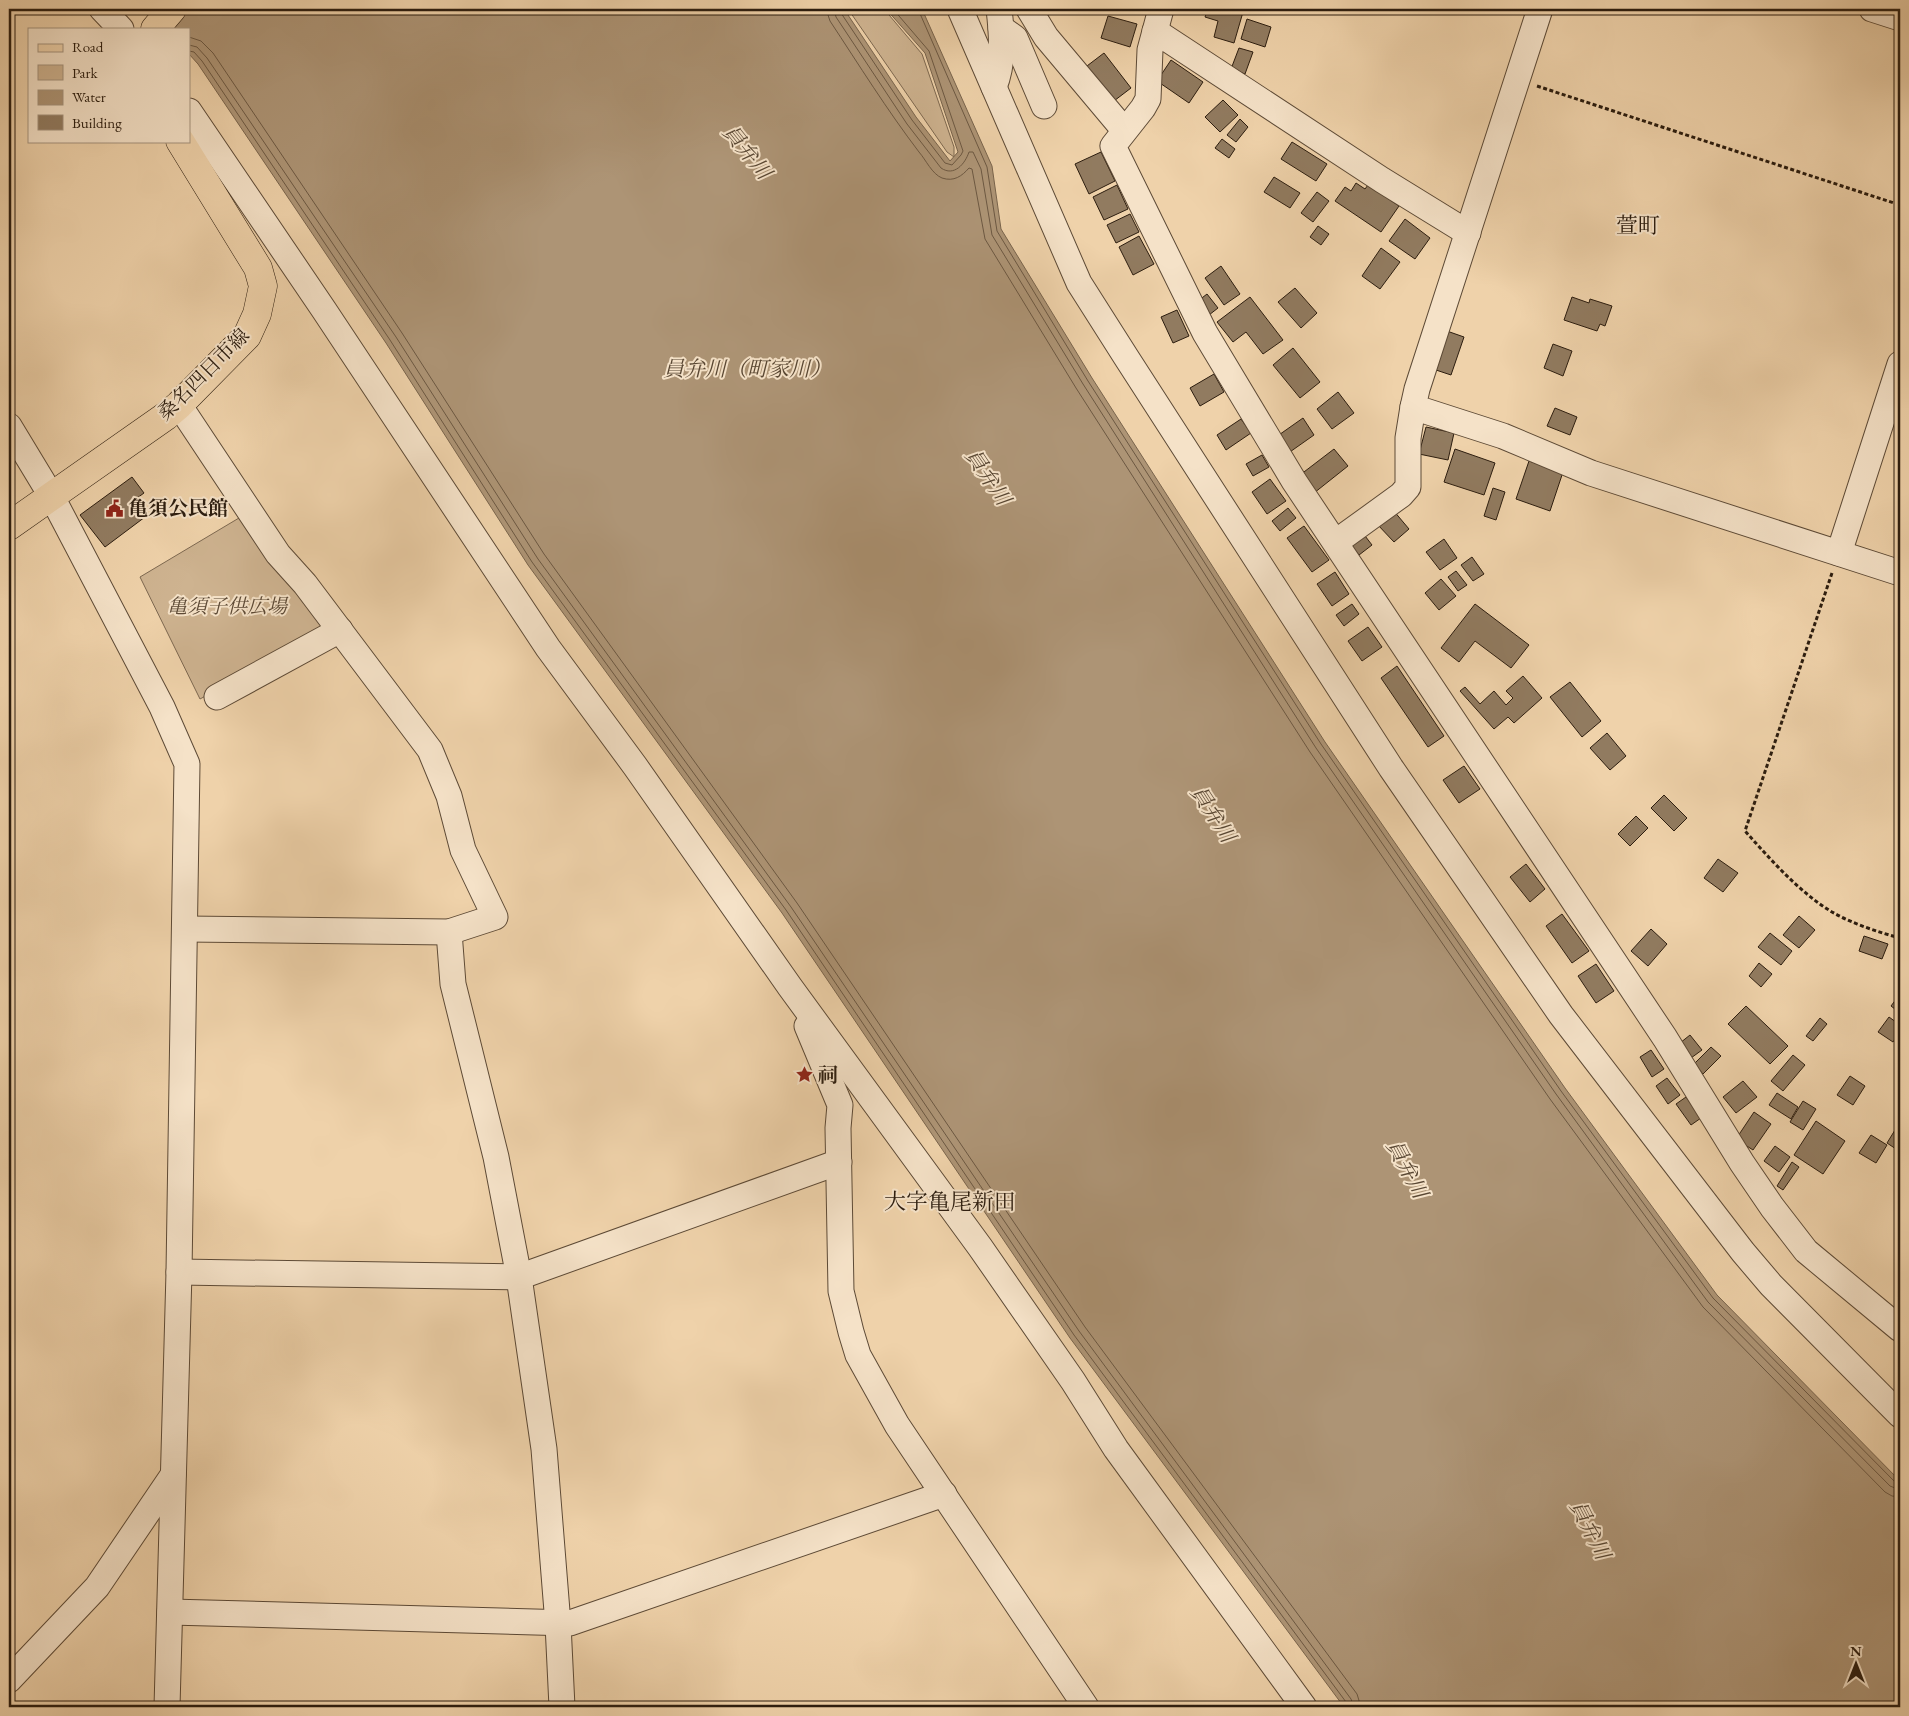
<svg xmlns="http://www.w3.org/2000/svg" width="1909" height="1716" viewBox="0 0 1909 1716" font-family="'EB Garamond','Noto Serif JP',serif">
	<rect width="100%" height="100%" fill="#efd2aa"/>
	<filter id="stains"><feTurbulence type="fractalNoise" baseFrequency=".004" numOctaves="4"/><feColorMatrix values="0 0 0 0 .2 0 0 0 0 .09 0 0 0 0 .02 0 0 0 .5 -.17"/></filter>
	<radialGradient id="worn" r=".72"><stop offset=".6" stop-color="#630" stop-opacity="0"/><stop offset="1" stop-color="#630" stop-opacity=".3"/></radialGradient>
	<g fill="#ceb390" stroke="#7d6850">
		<polygon points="848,9 884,9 922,54 954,147 954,157 947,152"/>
		<polygon points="244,515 325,619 321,633 200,699 140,577"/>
	</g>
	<polygon fill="#ad9475" stroke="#79644c" points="148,9 844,9 916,117 950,161 958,152 925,53 886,9 922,9 992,166 1001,229 1092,378 1325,742 1565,1088 1717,1295 1900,1481 1900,1707 1344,1707 1070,1338 782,913 528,565 386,343 198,64 189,54 189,29 166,29"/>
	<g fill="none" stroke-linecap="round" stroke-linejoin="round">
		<g stroke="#6c5842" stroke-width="1">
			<path d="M 826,9 L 830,21 C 859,65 887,110 919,152 C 926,160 932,174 942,178 C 954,182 962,176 969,168 L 972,169 L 985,239 L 1076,388 L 1310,752 L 1550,1099 L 1703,1307 L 1885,1492 L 1892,1496 L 1900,1497"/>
			<path d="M 834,9 L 836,17 L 907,124 L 941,168 C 954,177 965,164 969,152 L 973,152 L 981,169 L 992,235 L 1083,384 L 1316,748 L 1556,1094 L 1708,1302 L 1890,1486 L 1900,1490"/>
			<polyline points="840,9 841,13 912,120 945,163 952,165 961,155 963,151 929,51 893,9"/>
			<polyline points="918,9 987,167 997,231 1088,381 1321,744 1561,1091 1713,1298 1895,1482 1900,1484"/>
			<polyline points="189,37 201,41 213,53 402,333 544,554 797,903 1085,1327 1357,1694 1361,1707"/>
			<polyline points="189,45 197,47 207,58 396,337 538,559 791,907 1079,1331 1351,1699 1354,1707"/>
			<polyline points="189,51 194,52 202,61 390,340 532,562 786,910 1074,1335 1346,1702 1348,1707"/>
		</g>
	</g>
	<g fill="#917b60" stroke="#2c1d0f">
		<polygon points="1208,9 1233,9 1243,12 1234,43 1214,37 1218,21 1205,17"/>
		<polygon points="1108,16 1137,24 1130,47 1101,38"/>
		<polygon points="1247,19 1271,27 1265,47 1241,39"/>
		<polygon points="1239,48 1253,52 1245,74 1231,69"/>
		<polygon points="1104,53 1131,88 1110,104 1083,69"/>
		<polygon points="1171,60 1203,82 1189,103 1157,81"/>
		<polygon points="1223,100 1238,115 1220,132 1205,117"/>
		<polygon points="1240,119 1248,127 1236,142 1227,135"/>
		<polygon points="1222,139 1235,149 1229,158 1215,148"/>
		<polygon points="1292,142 1327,164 1316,181 1281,159"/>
		<polygon points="1101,152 1115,181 1089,194 1075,164"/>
		<polygon points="1274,177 1300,193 1290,208 1264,192"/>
		<polygon points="1356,183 1365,189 1368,185 1399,206 1381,232 1335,201 1345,187 1351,191"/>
		<polygon points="1117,185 1128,209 1104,220 1093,197"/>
		<polygon points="1317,192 1329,201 1313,222 1301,213"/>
		<polygon points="1130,214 1139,232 1116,243 1107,225"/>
		<polygon points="1405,219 1430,238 1415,259 1389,241"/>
		<polygon points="1318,226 1329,234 1321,245 1310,237"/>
		<polygon points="1139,236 1154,264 1133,275 1119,247"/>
		<polygon points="1381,248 1400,262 1380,289 1362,276"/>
		<polygon points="1221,266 1240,294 1224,305 1205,278"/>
		<polygon points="1295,288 1317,313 1301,328 1278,302"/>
		<polygon points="1207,294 1218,308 1209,315 1198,301"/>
		<polygon points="1250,297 1283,340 1263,354 1246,332 1233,342 1217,322"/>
		<polygon points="1572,297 1589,303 1590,299 1612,306 1605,326 1600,324 1597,331 1564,320"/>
		<polygon points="1177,310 1189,336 1173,343 1161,317"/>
		<polygon points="1444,330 1464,337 1451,375 1430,368"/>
		<polygon points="1553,344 1572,351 1563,376 1544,368"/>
		<polygon points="1293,348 1320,382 1300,398 1273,365"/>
		<polygon points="1214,374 1224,392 1200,406 1190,388"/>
		<polygon points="1338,392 1354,413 1332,429 1317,409"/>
		<polygon points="1555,408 1577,417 1570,435 1547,426"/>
		<polygon points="1303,418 1314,435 1287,454 1276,437"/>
		<polygon points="1241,419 1251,433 1226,450 1217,435"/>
		<polygon points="1426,427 1454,433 1448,460 1419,454"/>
		<polygon points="1334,449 1348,466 1314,493 1300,475"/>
		<polygon points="1455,449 1495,463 1484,495 1444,482"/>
		<polygon points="1262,455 1269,467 1253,476 1246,464"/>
		<polygon points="1529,461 1563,472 1550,511 1516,499"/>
		<polygon points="132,477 144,493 133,501 145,517 105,547 80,515"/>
		<polygon points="1270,479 1286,501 1267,514 1252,492"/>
		<polygon points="1493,488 1505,492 1496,520 1484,516"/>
		<polygon points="1288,508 1296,518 1280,531 1272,521"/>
		<polygon points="1393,510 1409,529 1394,542 1377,524"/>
		<polygon points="1304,526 1329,560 1312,572 1287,538"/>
		<polygon points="1362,532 1372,545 1359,555 1348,542"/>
		<polygon points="1444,539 1457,558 1440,570 1426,552"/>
		<polygon points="1472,557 1484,574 1473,581 1461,565"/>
		<polygon points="1456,571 1467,585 1458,591 1448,577"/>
		<polygon points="1335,572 1349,594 1332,606 1317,584"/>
		<polygon points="1441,579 1456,596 1439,610 1425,593"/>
		<polygon points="1352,604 1359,614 1344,626 1336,615"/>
		<polygon points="1475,604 1529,645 1511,668 1475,641 1459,662 1441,648"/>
		<polygon points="1368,627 1382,647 1362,661 1348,641"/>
		<polygon points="1397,666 1444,736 1428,747 1381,678"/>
		<polygon points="1523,676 1542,698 1514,723 1508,717 1494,729 1460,691 1465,687 1480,704 1494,691 1506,705 1513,698 1506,691"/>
		<polygon points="1570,682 1601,721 1582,737 1550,697"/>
		<polygon points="1607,733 1626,756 1610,770 1590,748"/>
		<polygon points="1464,766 1480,789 1459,803 1443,780"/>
		<polygon points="1664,795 1687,818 1674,831 1651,808"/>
		<polygon points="1636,816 1648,828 1630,846 1618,834"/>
		<polygon points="1718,859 1738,873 1723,892 1704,878"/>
		<polygon points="1526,864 1545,889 1530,902 1510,877"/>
		<polygon points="1562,914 1589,951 1572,963 1546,926"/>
		<polygon points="1799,916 1815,930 1799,948 1783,935"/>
		<polygon points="1651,929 1667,944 1648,966 1631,951"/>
		<polygon points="1770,933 1792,951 1781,965 1758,947"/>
		<polygon points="1864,936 1888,944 1882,959 1859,951"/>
		<polygon points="1759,963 1772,974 1761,987 1749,976"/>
		<polygon points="1596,964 1614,991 1596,1003 1578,976"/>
		<polygon points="1900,994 1900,1013 1891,1006"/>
		<polygon points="1746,1006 1788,1046 1770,1064 1728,1024"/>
		<polygon points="1889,1017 1900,1025 1900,1032 1893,1042 1878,1032"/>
		<polygon points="1820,1018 1827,1024 1813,1041 1806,1036"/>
		<polygon points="1690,1035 1702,1050 1691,1058 1680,1043"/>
		<polygon points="1711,1047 1721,1056 1703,1074 1694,1064"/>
		<polygon points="1651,1050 1664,1069 1652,1077 1640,1057"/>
		<polygon points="1793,1055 1805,1065 1783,1091 1771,1081"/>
		<polygon points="1850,1076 1865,1086 1853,1105 1837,1095"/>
		<polygon points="1667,1078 1680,1095 1668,1104 1656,1086"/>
		<polygon points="1743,1081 1757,1097 1736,1113 1723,1097"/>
		<polygon points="1777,1093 1798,1107 1791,1119 1769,1105"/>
		<polygon points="1686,1097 1701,1118 1691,1125 1676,1104"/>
		<polygon points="1803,1101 1816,1109 1803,1130 1790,1122"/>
		<polygon points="1754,1112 1771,1124 1753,1150 1736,1139"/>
		<polygon points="1816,1121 1845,1141 1823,1174 1794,1155"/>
		<polygon points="1895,1130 1900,1133 1899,1151 1887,1143"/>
		<polygon points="1871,1135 1887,1145 1876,1163 1859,1153"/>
		<polygon points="1775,1146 1790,1157 1779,1172 1764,1161"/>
		<polygon points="1792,1162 1799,1167 1783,1190 1777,1186"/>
	</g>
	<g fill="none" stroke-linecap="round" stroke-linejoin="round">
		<defs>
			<g id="minor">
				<polyline points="102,9 121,29"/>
				<polyline points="960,9 1079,283 1126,357 1391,768 1561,1015 1743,1252 1771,1285 1900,1415"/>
				<polyline points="1029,9 1046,37 1124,130"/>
				<polyline points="1161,9 1150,50 1148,99 1143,108 1113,146 1205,333 1294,481 1665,1038 1742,1163 1772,1207 1806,1251 1900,1329"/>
				<polyline points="1540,9 1417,389 1413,407 1503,436 1591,473 1900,573"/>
				<polyline points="1872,9 1900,18"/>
				<polyline points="1001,28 1015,38 1044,106"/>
				<polyline points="1155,31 1382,180 1468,233"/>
				<path d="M 994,87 C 1004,63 1002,34 999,9"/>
				<polyline points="189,111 324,310 548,648 635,766 790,987 980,1247 1073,1381 1116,1449 1304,1707"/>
				<polyline points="179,405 278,554 305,584 430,750 449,796 463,850 495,917 449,932 185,929"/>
				<polyline points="9,426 52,497 162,707 187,764 179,1272 167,1707"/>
				<polyline points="1336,542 1401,495 1408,487 1408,438 1413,407"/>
				<polyline points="1839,553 1900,364"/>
				<polyline points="217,697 340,630"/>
				<polyline points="449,932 453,984 496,1157 519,1277 544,1449 558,1624 562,1707"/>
				<polyline points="807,1026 840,1105 838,1128 841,1291 851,1332 858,1355 897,1425 1086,1707"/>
				<polyline points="179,1272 519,1277 839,1162"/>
				<polyline points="170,1612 570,1623 944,1494"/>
				<polyline points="9,1680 97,1587 173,1475"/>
			</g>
			<g id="major">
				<polyline points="155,29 172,9"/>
				<polyline points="9,526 166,416 179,405 247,336 257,314 263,286 258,268 180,141"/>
			</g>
		</defs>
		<use href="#minor" stroke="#5d4a36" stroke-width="27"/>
		<use href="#major" stroke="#2c1d0f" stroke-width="29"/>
		<g stroke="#2c1d0f" stroke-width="3" stroke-dasharray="4 2.5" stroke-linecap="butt">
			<polyline points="1537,86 1900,205"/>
			<path d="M 1832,573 L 1745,831 C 1771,860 1799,892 1832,912 C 1853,924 1878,932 1900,938"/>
		</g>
		<use href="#minor" stroke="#f5e2c8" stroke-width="25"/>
		<use href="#major" stroke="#efd2aa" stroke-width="28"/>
	</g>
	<defs>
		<symbol id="civic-bare" viewBox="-9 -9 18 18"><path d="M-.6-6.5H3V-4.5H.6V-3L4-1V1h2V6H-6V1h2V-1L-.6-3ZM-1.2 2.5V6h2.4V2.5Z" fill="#8f2418" stroke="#f5e2c8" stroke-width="2.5" paint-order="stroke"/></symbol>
		<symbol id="sight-bare" viewBox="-9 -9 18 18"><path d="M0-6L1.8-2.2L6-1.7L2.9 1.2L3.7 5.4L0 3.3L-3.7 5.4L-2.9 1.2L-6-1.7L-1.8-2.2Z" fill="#8f2418" stroke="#f5e2c8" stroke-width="2.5" paint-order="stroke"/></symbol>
	</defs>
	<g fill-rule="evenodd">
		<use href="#civic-bare" x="102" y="496" width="25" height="25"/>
		<use href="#sight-bare" x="792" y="1062" width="25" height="25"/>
	</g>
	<g text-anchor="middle" stroke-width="4" stroke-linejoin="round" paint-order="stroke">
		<g font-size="20" fill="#2c1d0f" stroke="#f5e2c8">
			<text transform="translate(203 374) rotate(-45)" y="7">桑名四日市線</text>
		</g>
		<g font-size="20" font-weight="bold" fill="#2c1d0f" stroke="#f5e2c8" text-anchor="start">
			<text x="128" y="515">亀須公民館</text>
			<text x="818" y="1082">祠</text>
		</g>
		<g font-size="20" font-style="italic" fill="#5d4a36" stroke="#f5e2c8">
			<text x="227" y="613">亀須子供広場</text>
		</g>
		<g font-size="21" font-style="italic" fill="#594733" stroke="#f5e2c8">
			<text transform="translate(747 152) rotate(51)" y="7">員弁川</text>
			<text x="747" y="376">員弁川（町家川）</text>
			<text transform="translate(988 477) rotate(56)" y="7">員弁川</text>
			<text transform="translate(1213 814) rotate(57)" y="7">員弁川</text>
			<text transform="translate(1407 1169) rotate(62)" y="7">員弁川</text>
			<text transform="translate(1590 1530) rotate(63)" y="7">員弁川</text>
		</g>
		<g font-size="22" fill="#2c1d0f" stroke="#f5e2c8">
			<text x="1638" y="233">萱町</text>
			<text x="950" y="1209">大字亀尾新田</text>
		</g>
	</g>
	<rect width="1909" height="1716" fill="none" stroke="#efd2aa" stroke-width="30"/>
	<rect x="10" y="10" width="1889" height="1696" fill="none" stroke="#2c1d0f" stroke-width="2.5"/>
	<rect x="15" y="15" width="1879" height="1686" fill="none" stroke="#2c1d0f"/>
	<rect x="28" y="28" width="162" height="115" fill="#f5e2c8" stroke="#a5937e"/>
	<rect x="38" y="44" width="25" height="8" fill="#efd2aa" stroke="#a5937e"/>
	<text x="72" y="52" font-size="15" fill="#2c1d0f">Road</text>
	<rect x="38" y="65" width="25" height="15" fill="#ceb390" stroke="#a5937e"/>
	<text x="72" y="78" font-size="15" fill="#2c1d0f">Park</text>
	<rect x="38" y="90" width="25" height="15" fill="#ad9475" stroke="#a5937e"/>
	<text x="72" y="102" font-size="15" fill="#2c1d0f">Water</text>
	<rect x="38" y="115" width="25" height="15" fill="#917b60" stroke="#a5937e"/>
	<text x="72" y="128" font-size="15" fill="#2c1d0f">Building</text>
	<g transform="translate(1856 1664)" stroke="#f5e2c8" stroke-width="4" paint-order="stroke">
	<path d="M0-4L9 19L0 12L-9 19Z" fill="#2c1d0f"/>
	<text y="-8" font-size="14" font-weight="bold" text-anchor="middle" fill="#2c1d0f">N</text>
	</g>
	<rect width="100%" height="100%" filter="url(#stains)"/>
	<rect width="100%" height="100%" fill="url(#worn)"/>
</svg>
